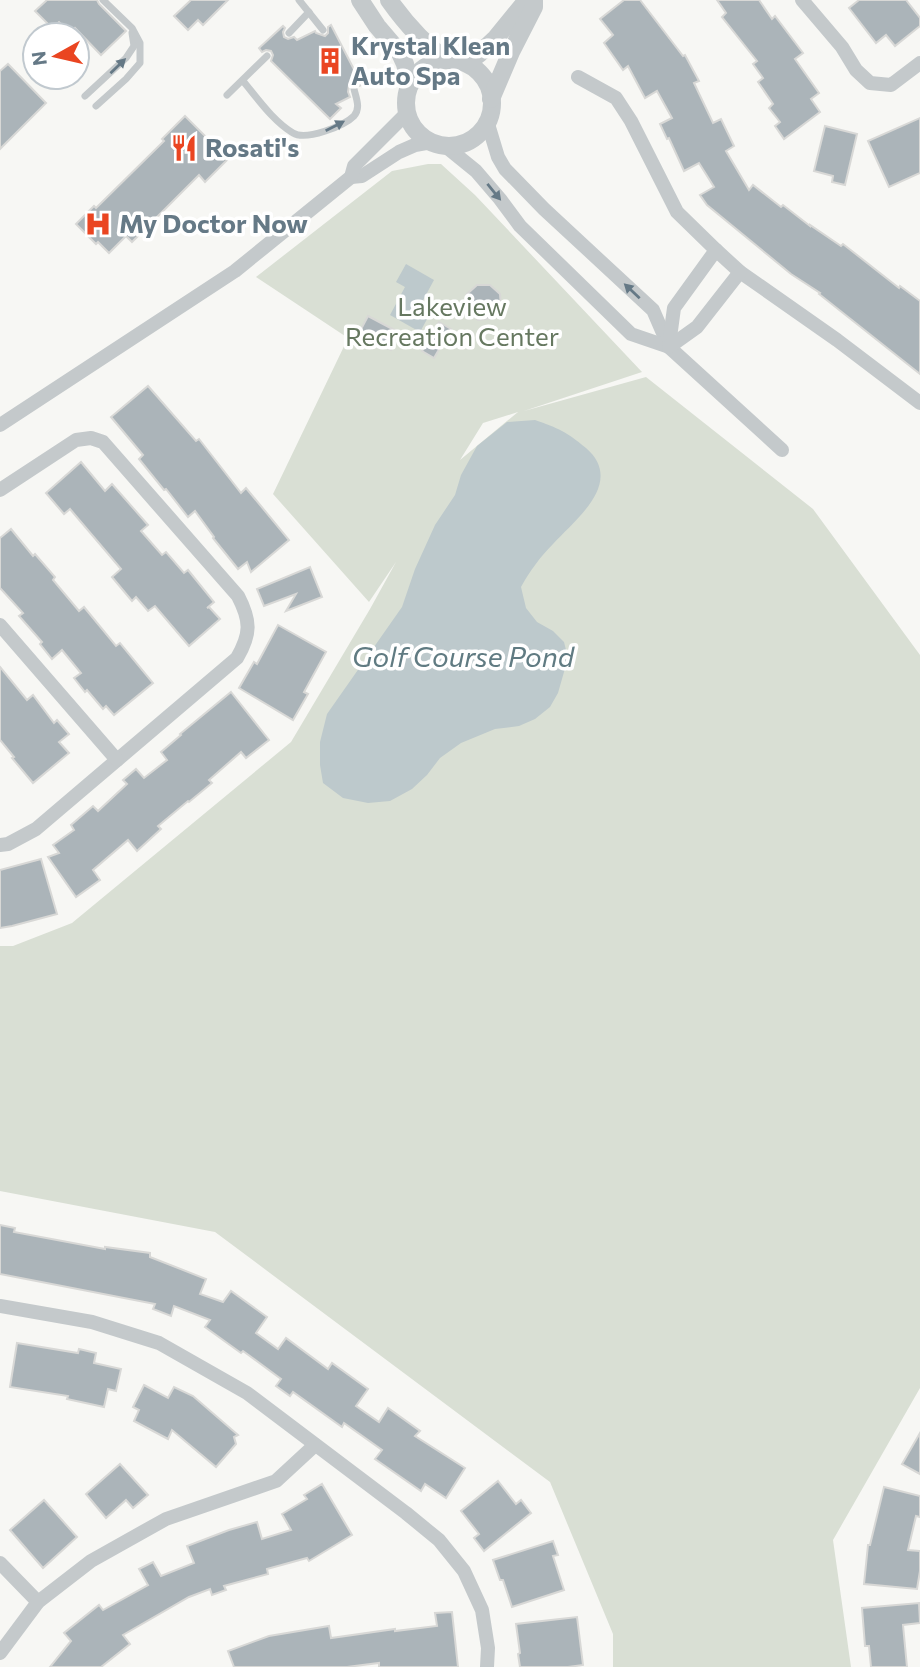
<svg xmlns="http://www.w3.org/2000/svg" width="920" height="1667" viewBox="0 0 920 1667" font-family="Commissioner,sans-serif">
	<rect width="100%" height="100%" fill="#f7f7f4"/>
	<path fill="#d9dfd4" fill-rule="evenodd" d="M 428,164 L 441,164 L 475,195 L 642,372 L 524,411 L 646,377 L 813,509 L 920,655 L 920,1388 L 833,1540 L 851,1667 L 613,1667 L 613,1634 L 550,1482 L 215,1232 L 0,1191 L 0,946 L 13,946 L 72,923 L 291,742 L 370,609 L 396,562 L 369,602 L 273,494 L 348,338 L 256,277 L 392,171 ZM 518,412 L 460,460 L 483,423 Z"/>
	<g fill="#bdc9cc">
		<polygon points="406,264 434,280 421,304 432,310 420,332 390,315 405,287 396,282"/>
		<path d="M 535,420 C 558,428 567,432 586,448 C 625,482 576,519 553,544 C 540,557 530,571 521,587 L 526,608 L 537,622 L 553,631 L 564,642 L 568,658 L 558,693 L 550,707 L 535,719 L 519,726 L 495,729 L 461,743 L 440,758 L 427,775 L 412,789 L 390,801 L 368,803 L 343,798 L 323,783 L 320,765 L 320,742 L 327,714 L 402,607 L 415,569 L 435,525 L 455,495 L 461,475 L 477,446 L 507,422 Z"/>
	</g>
	<g fill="#abb4b9" stroke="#d8d8d6" stroke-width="2">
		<polygon points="47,0 97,0 99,4 126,31 101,55 75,28 70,33 59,22 52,28 35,11"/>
		<polygon points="191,0 228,0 203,25 198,20 188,30 174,16"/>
		<polygon points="624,0 640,0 683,56 685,55 699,81 694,83 713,123 721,119 734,146 726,151 749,190 753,185 781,207 783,205 810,226 810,225 841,246 843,244 899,288 900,286 920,301 920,374 819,294 820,293 791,274 707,205 700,195 714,187 699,163 684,171 669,138 667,139 660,124 672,118 657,91 645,98 628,66 623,70 604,43 613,35 600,19"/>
		<polygon points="717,0 759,0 772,19 775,16 803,53 795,59 819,93 811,99 820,112 784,139 775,126 780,122 769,108 773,104 758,82 763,78 753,64 757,61 722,17 726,13"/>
		<polygon points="859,0 906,0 920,18 920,26 895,46 886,35 876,43 849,8"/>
		<polygon points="331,25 362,85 359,86 353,83 349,85 348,92 350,97 336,104 341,108 330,119 271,61 273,55 271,51 266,50 262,52 259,48 283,26 285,28 283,32 284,37 288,39 294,37 297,40 315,31 316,33 325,36 328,33 328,27"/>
		<polygon points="8,64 46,103 0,149 0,71"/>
		<polygon points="185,116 228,159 205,182 199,175 132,242 126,236 109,253 98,242 96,244 76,224 94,206 96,208 164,141 162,139"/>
		<polygon points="920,118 920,173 889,187 868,141"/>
		<polygon points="825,126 857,134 845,185 832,182 833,176 814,171"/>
		<polygon points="477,285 490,285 500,294 501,308 492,318 478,320 467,310 466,295"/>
		<polygon points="368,316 400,333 391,350 359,333"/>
		<polygon points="439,322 451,329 434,358 422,351"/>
		<polygon points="148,386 196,441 199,439 241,493 246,488 289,540 251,572 247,562 238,569 213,538 214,537 195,511 188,517 166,489 164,490 139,459 143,455 111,417"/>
		<polygon points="81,462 105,491 112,484 148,525 141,531 162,555 166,552 184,573 188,570 214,602 207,608 209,607 220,619 189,646 155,606 148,611 136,597 132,601 112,577 121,569 70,509 64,514 46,493"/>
		<polygon points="11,529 33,556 35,554 55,577 53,580 79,611 84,607 116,646 120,643 153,683 114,715 106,706 103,709 87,690 85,692 74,678 81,673 62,650 52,659 40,644 42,642 19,616 23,613 0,588 0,538"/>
		<polygon points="310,567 322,597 286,611 296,594 264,606 257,589"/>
		<polygon points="278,625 326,652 304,692 308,694 293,720 239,688 254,662 257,664"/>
		<polygon points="0,667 27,700 33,695 54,723 57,720 69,734 59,742 69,753 33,783 12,758 14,757 0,740"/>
		<polygon points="231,692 269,740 246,758 241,752 209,780 212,783 189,802 188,801 158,826 161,829 137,851 128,840 93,870 100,880 76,897 48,857 59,853 53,845 74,830 71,825 93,806 98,811 127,784 123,780 136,769 144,778 167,760 161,752 181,735 180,734"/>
		<polygon points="41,859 57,914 12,926 0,928 0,870"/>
		<polygon points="0,1225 15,1228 14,1232 105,1249 105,1247 150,1253 150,1257 206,1279 200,1294 223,1302 231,1291 267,1317 256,1333 278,1349 286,1338 328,1369 332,1363 368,1389 356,1406 379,1422 388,1408 420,1431 415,1436 465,1468 446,1498 425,1484 421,1491 375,1459 382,1450 344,1423 342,1427 293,1392 290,1396 276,1386 281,1379 243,1351 241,1353 205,1327 210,1320 174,1306 171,1316 153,1309 155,1304 0,1274"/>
		<polygon points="17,1343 78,1353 79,1349 96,1353 94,1363 121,1369 116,1391 108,1389 104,1407 67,1399 68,1396 10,1387"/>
		<polygon points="144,1385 168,1398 174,1387 193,1396 238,1435 234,1437 236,1444 216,1467 172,1430 168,1439 134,1421 139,1410 133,1407"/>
		<polygon points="920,1433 920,1474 902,1464"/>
		<polygon points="120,1464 148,1495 133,1508 126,1500 106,1518 86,1494"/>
		<polygon points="498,1481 516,1504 521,1500 531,1513 484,1551 474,1538 479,1534 461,1511"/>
		<polygon points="322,1484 352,1535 309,1561 307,1558 267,1569 268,1574 224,1586 226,1590 212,1595 210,1589 189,1597 123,1635 130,1644 101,1667 50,1667 71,1641 64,1633 99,1605 103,1610 148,1585 139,1569 153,1562 161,1576 194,1563 187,1546 229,1530 257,1522 262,1539 291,1530 282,1514 307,1499 304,1495"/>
		<polygon points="884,1487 920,1496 920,1517 916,1516 908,1550 920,1551 920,1571 917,1589 864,1584 868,1545 870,1545"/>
		<polygon points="44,1500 77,1537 43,1568 10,1530"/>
		<polygon points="553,1541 558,1555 553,1556 564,1590 512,1607 503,1580 500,1580 493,1560"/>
		<polygon points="919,1603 920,1623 903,1625 907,1667 871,1667 869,1646 865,1646 862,1608"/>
		<polygon points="452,1612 458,1667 379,1667 379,1663 347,1667 234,1667 228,1651 269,1636 329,1626 331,1638 395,1629 395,1631 437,1626 435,1613"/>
		<polygon points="577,1617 583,1665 568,1667 520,1667 518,1654 520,1653 516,1624"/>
	</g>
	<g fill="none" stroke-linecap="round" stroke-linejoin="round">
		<g stroke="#c4c9cb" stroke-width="7">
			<polyline points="299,0 323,30"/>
			<polyline points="289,33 309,12"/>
			<path d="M 243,81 C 258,99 273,121 293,133 C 306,141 344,126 354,116 C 361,108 356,98 354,89"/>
			<polyline points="227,95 267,56"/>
			<polyline points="85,96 126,58 134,46 132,33"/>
			<polyline points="96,106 126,79 140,63 140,43 132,28 103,0"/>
		</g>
		<g stroke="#c4c9cb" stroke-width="14">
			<polyline points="802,0 842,47 856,70 870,83 891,85 920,63"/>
			<polyline points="578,77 616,98 631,121 677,212 716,250 740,272 837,340 920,403"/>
			<polyline points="488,124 498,157 505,169 544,209 653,310 669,347"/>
			<polyline points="444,145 476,171 500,199 520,226 631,334 669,347 782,450"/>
			<polyline points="351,177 362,176 399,152 415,145 432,142"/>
			<polyline points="669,345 674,308 716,250"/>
			<polyline points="669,347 697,327 740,272"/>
			<polyline points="0,425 235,271 351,177 354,166 408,112"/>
			<path d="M 0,490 L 76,440 L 91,438 L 103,442 L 238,596 C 251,621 251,634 237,658 L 36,829 L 8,844 L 0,845"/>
			<polyline points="0,625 117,760"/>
			<polyline points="0,1306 92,1322 159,1343 247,1393 406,1513 439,1540 464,1571 482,1610 488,1648 487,1667"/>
			<polyline points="0,1563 38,1602"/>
			<polyline points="0,1653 38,1602 91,1561 166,1519 276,1481 315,1445"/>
		</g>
		<g stroke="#c4c9cb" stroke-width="18">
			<polyline points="360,0 377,26 400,53 405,64 410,84"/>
			<path d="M 389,0 C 406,24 423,43 446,60"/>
			<circle cx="449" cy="103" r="43"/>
			<polyline points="467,63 480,53 496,38 527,0"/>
			<polyline points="491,99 511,52 534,7 534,0"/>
		</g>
	</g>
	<defs><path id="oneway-solid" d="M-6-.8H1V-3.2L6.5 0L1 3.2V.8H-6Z" transform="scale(1.75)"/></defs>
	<g fill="#657986">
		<use href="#oneway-solid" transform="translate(118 66) rotate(-44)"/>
		<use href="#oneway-solid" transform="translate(335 126) rotate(-27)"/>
		<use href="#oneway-solid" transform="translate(494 192) rotate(51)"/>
		<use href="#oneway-solid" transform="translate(632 291) rotate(-137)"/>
	</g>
	<defs>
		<symbol id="building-bare" viewBox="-9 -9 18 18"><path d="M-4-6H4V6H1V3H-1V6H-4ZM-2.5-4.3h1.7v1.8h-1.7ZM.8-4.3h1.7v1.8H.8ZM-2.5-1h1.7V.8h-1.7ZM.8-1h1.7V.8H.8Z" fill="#ea4521" stroke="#fff" stroke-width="2.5" paint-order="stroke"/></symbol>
		<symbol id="restaurant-bare" viewBox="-9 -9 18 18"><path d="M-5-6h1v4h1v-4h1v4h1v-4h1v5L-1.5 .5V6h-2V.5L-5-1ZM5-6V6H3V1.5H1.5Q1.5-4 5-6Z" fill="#ea4521" stroke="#fff" stroke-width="2.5" paint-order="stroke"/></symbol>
		<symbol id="hospital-bare" viewBox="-9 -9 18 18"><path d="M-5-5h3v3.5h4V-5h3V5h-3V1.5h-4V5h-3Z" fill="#ea4521" stroke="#fff" stroke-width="2.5" paint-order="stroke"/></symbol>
	</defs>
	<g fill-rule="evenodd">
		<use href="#building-bare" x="311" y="42" width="38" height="38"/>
		<use href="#restaurant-bare" x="165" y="129" width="38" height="38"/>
		<use href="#hospital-bare" x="79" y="205" width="38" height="38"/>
	</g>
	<g text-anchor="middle" stroke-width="7" stroke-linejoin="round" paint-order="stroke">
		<g font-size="26" font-weight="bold" fill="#657986" stroke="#fff" text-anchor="start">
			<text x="351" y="55">Krystal Klean<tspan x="351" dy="30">Auto Spa</tspan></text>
			<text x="205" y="157">Rosati's</text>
			<text x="119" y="233">My Doctor Now</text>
		</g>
		<g font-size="26" fill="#667860" stroke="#fff">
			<text x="452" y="316">Lakeview<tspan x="452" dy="30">Recreation Center</tspan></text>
		</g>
		<g font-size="28" font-style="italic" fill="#607b82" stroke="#fff">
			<text x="463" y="667">Golf Course Pond</text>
		</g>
	</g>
	<g transform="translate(56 56) rotate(262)"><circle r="33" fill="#ffffff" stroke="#c1c9cf" stroke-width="2"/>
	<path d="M0-5L12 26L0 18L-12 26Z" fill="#ea4521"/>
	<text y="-10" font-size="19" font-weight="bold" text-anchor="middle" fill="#657986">N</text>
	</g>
</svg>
